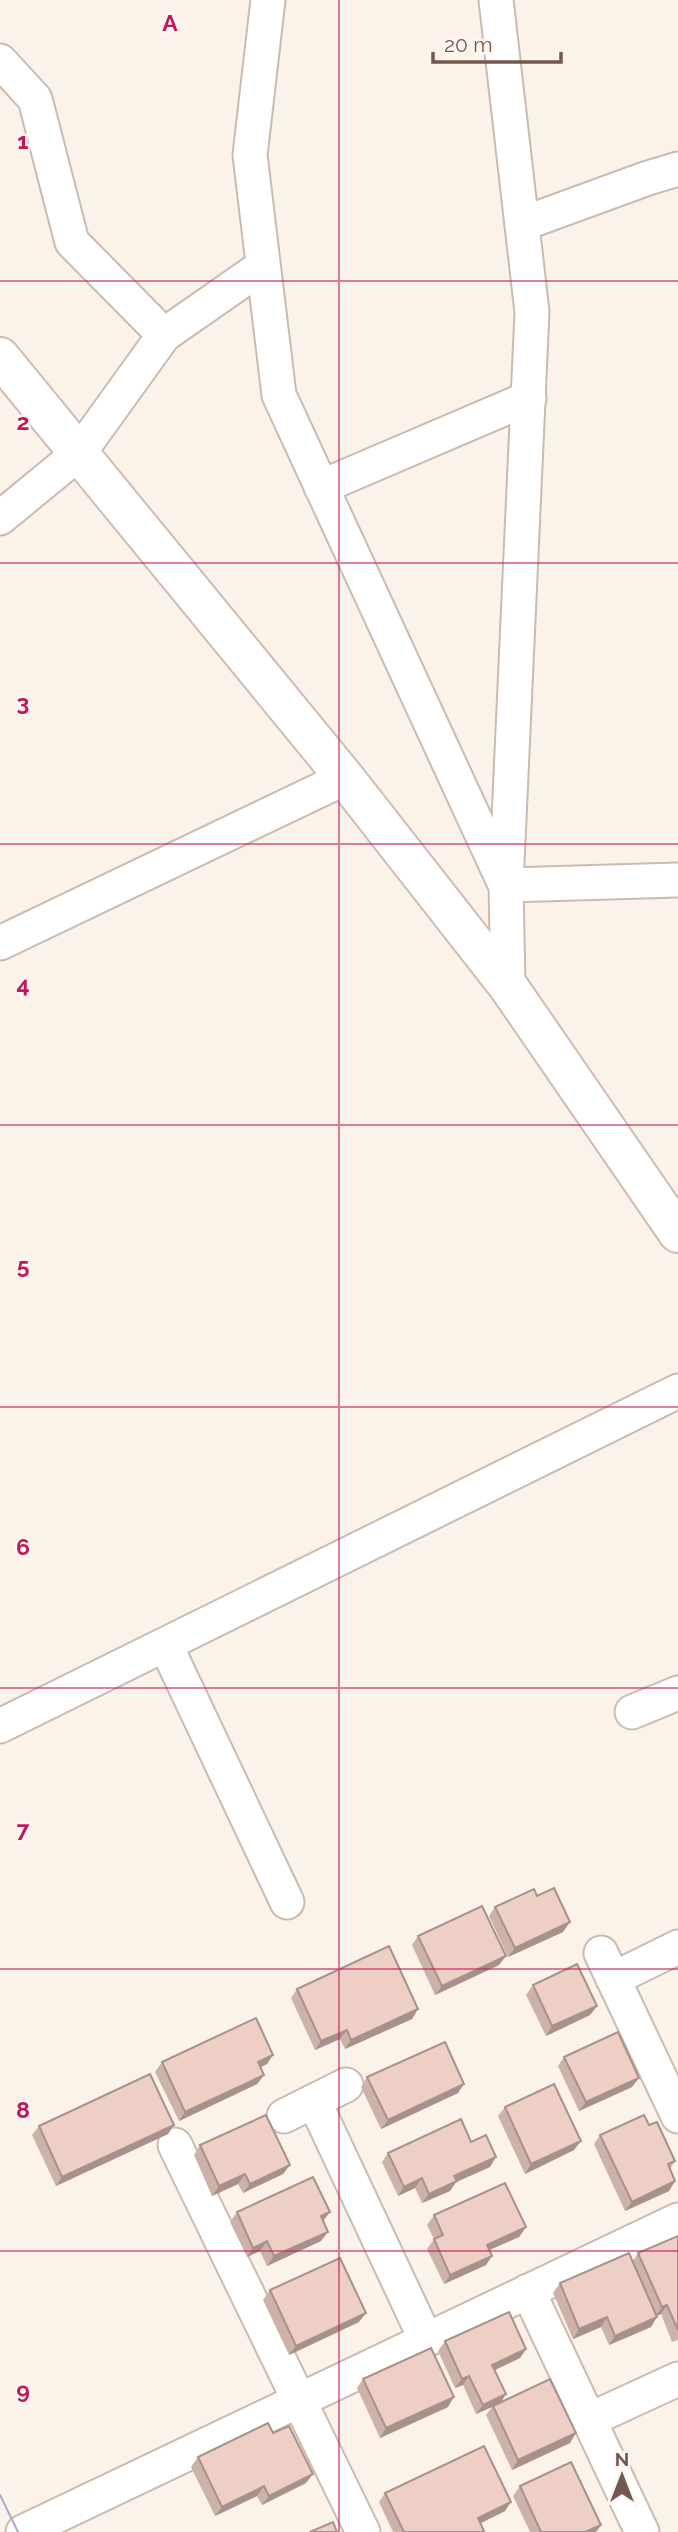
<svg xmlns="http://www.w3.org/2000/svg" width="678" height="2532" viewBox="0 0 678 2532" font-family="Raleway,sans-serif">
	<rect width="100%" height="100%" fill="#fbf2ea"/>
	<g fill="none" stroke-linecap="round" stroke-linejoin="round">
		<defs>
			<g id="street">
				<polyline points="268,0 250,155 279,395 503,880"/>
				<polyline points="496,0 532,312 506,885 508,986"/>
				<polyline points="0,61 35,99 72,242 164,335"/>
				<polyline points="522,224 648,178 678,169"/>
				<polyline points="321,487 529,398"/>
				<polyline points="0,518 79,453 164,335 263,266"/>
				<polyline points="506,885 678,880"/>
				<polyline points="0,943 345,778"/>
				<polyline points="166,1646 287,1902"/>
				<polyline points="632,1712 678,1693"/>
				<polyline points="0,1726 678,1391"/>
				<polyline points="601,1953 678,2116"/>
				<polyline points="613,1979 678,1947"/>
				<polyline points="314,2101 426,2340"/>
				<polyline points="284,2116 346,2085"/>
				<polyline points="175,2145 363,2532"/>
				<polyline points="528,2291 642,2532"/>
				<polyline points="589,2420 678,2379"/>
				<polyline points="23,2532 678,2220"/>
			</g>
			<polyline id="secondary" points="0,357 345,778 508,986 678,1233"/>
		</defs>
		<use href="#street" stroke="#ccbab1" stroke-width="37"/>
		<use href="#secondary" stroke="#d1bbb2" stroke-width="42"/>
		<use href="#street" stroke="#fff" stroke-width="33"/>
		<use href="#secondary" stroke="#fff" stroke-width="38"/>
		<polyline stroke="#b4a9c4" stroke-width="2" points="0,2495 18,2532"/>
	</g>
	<g fill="#cdb2a9">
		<polygon points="537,1896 563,1932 508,1957 489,1916 495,1907"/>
		<polygon points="418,1936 499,1965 435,1995 412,1945"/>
		<polygon points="533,1985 597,2006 590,2015 546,2036 526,1995"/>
		<polygon points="297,1989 412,2019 345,2049 340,2039 315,2050 291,1998"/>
		<polygon points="564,2057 632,2087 579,2111 558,2066"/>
		<polygon points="162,2062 267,2064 260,2067 264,2075 257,2084 179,2121 155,2072"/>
		<polygon points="367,2077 458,2093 381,2129 361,2087"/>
		<polygon points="505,2107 574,2150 525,2174 498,2116"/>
		<polygon points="174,2125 168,2134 56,2186 32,2135 39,2126"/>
		<polygon points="649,2125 675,2161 670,2169 675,2181 669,2191 625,2211 594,2144 600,2135"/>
		<polygon points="471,2142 490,2167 456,2182 450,2191 422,2203 415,2188 398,2196 382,2162 388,2153"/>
		<polygon points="200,2145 290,2165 283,2174 243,2193 238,2184 212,2196 194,2155"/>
		<polygon points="237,2212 323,2221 321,2241 267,2266 260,2251 247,2257 230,2222"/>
		<polygon points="434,2215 526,2227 519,2237 489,2250 486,2265 444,2284 427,2249 434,2239 427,2225"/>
		<polygon points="678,2236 678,2340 672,2342 661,2314 657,2316 651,2327 609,2345 601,2327 573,2339 553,2293 560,2283 633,2261 638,2253"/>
		<polygon points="270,2290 359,2322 289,2355 263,2300"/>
		<polygon points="445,2341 526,2349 520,2358 495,2370 501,2402 570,2443 512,2470 486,2415 492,2407 476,2414 463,2385 455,2388 438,2351"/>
		<polygon points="363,2379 448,2407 380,2438 357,2388"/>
		<polygon points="273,2433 306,2483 262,2505 257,2496 215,2516 191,2467 198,2457"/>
		<polygon points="520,2486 601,2525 596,2532 530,2532 513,2496"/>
		<polygon points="385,2493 505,2511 480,2523 484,2531 483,2532 393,2532 379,2502"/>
	</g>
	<g fill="#a7918a">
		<polygon points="570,1922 563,1932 508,1957 515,1948"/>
		<polygon points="506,1956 499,1965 435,1995 442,1986"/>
		<polygon points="597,2006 590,2015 546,2036 552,2026"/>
		<polygon points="418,2009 412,2019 345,2049 351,2040"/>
		<polygon points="347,2030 340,2039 315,2050 321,2041"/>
		<polygon points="273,2055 267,2064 251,2072 258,2062"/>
		<polygon points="264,2075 257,2084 179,2121 185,2112"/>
		<polygon points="639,2078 632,2087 579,2111 586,2102"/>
		<polygon points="464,2084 458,2093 381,2129 388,2120"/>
		<polygon points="174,2125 168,2134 56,2186 62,2177"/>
		<polygon points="581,2141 574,2150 525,2174 531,2164"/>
		<polygon points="496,2157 490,2167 456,2182 450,2191 422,2203 429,2194 454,2176"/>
		<polygon points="290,2165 283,2174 243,2193 250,2184"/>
		<polygon points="245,2174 238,2184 212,2196 219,2186"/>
		<polygon points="422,2178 415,2188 398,2196 404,2187"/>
		<polygon points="675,2181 669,2191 625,2211 632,2202"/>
		<polygon points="330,2212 323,2221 321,2216"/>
		<polygon points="526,2227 519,2237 480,2254 487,2245"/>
		<polygon points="328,2232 321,2241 267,2266 274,2256"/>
		<polygon points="267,2241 260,2251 247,2257 253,2248"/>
		<polygon points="492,2256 486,2265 444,2284 450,2275"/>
		<polygon points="667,2305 661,2314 655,2317 662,2307"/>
		<polygon points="366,2313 359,2322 289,2355 296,2346"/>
		<polygon points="607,2317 601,2327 573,2339 579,2329"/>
		<polygon points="657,2317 651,2327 609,2345 615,2336"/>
		<polygon points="526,2349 520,2358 486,2374 492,2365"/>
		<polygon points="469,2376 463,2385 455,2388 462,2379"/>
		<polygon points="506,2394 500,2404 493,2406 492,2407 476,2414 483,2405"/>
		<polygon points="454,2397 448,2407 380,2438 386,2428"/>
		<polygon points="576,2433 570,2443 512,2470 518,2460"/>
		<polygon points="313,2474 306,2483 262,2505 269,2496"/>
		<polygon points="264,2486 257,2496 215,2516 222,2507"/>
		<polygon points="511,2502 505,2511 471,2528 478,2518"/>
		<polygon points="601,2525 596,2532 585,2532"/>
	</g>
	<g fill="#eecfc5" stroke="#a7918a" stroke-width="2">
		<polygon points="554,1888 570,1922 515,1948 495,1907 534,1889 537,1896"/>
		<polygon points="482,1906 506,1956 442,1986 418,1936"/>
		<polygon points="389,1946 418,2009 351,2040 347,2030 321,2041 297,1989"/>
		<polygon points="577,1964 597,2006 552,2026 533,1985"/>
		<polygon points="256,2018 273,2055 258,2062 264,2075 185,2112 162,2062"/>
		<polygon points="618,2032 639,2078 586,2102 564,2057"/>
		<polygon points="445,2042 464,2084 388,2120 367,2077"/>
		<polygon points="150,2074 174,2125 62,2177 39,2126"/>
		<polygon points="554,2084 581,2141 531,2164 505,2107"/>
		<polygon points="266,2115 290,2165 250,2184 245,2174 219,2186 200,2145"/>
		<polygon points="644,2115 649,2125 657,2122 675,2161 668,2164 675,2181 632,2202 600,2135"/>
		<polygon points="461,2119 471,2142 486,2135 496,2157 454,2176 457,2181 429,2194 422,2178 404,2187 388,2153"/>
		<polygon points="313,2177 330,2212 321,2216 328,2232 274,2256 267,2241 253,2248 237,2212"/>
		<polygon points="505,2183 526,2227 487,2245 492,2256 450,2275 434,2239 443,2235 434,2215"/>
		<polygon points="678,2236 678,2330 667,2305 662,2307 638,2253"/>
		<polygon points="629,2253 657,2317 615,2336 607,2317 579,2329 560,2283"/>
		<polygon points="340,2258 366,2313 296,2346 270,2290"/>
		<polygon points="509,2312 526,2349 492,2365 506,2394 483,2405 469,2376 462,2379 445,2341"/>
		<polygon points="431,2348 454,2397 386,2428 363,2379"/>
		<polygon points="550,2379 576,2433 518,2460 493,2406"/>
		<polygon points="268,2423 273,2433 289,2426 313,2474 269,2496 264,2486 222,2507 198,2457"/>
		<polygon points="484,2446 511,2502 478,2518 484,2531 482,2532 404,2532 385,2493"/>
		<polygon points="571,2462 601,2525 585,2532 541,2532 520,2486"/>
		<polygon points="333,2522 337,2532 310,2532"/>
	</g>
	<path fill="none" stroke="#c2185b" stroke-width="2" stroke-opacity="0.55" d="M 339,0 L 339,2532M 0,281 L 678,281M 0,563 L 678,563M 0,844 L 678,844M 0,1125 L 678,1125M 0,1407 L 678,1407M 0,1688 L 678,1688M 0,1969 L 678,1969M 0,2251 L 678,2251"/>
	<g font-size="23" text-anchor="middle" font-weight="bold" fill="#c2185b" stroke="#fef7f1" stroke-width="5" stroke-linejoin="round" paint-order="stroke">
		<text x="170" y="31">A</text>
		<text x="23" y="149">1</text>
		<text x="23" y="430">2</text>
		<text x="23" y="711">3</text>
		<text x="23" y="993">4</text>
		<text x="23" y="1274">5</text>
		<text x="23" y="1555">6</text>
		<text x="23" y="1837">7</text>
		<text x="23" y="2118">8</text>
		<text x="23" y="2399">9</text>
	</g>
	<g transform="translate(622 2476)" stroke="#fef7f1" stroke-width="5" paint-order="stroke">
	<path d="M0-5L12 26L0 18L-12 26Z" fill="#745850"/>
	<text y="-10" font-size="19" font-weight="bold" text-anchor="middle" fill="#745850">N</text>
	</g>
	<path d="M433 52v10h128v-10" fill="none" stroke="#745850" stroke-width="3.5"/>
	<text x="444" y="52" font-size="21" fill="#745850" stroke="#fef7f1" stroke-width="5" paint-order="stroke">20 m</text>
</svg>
